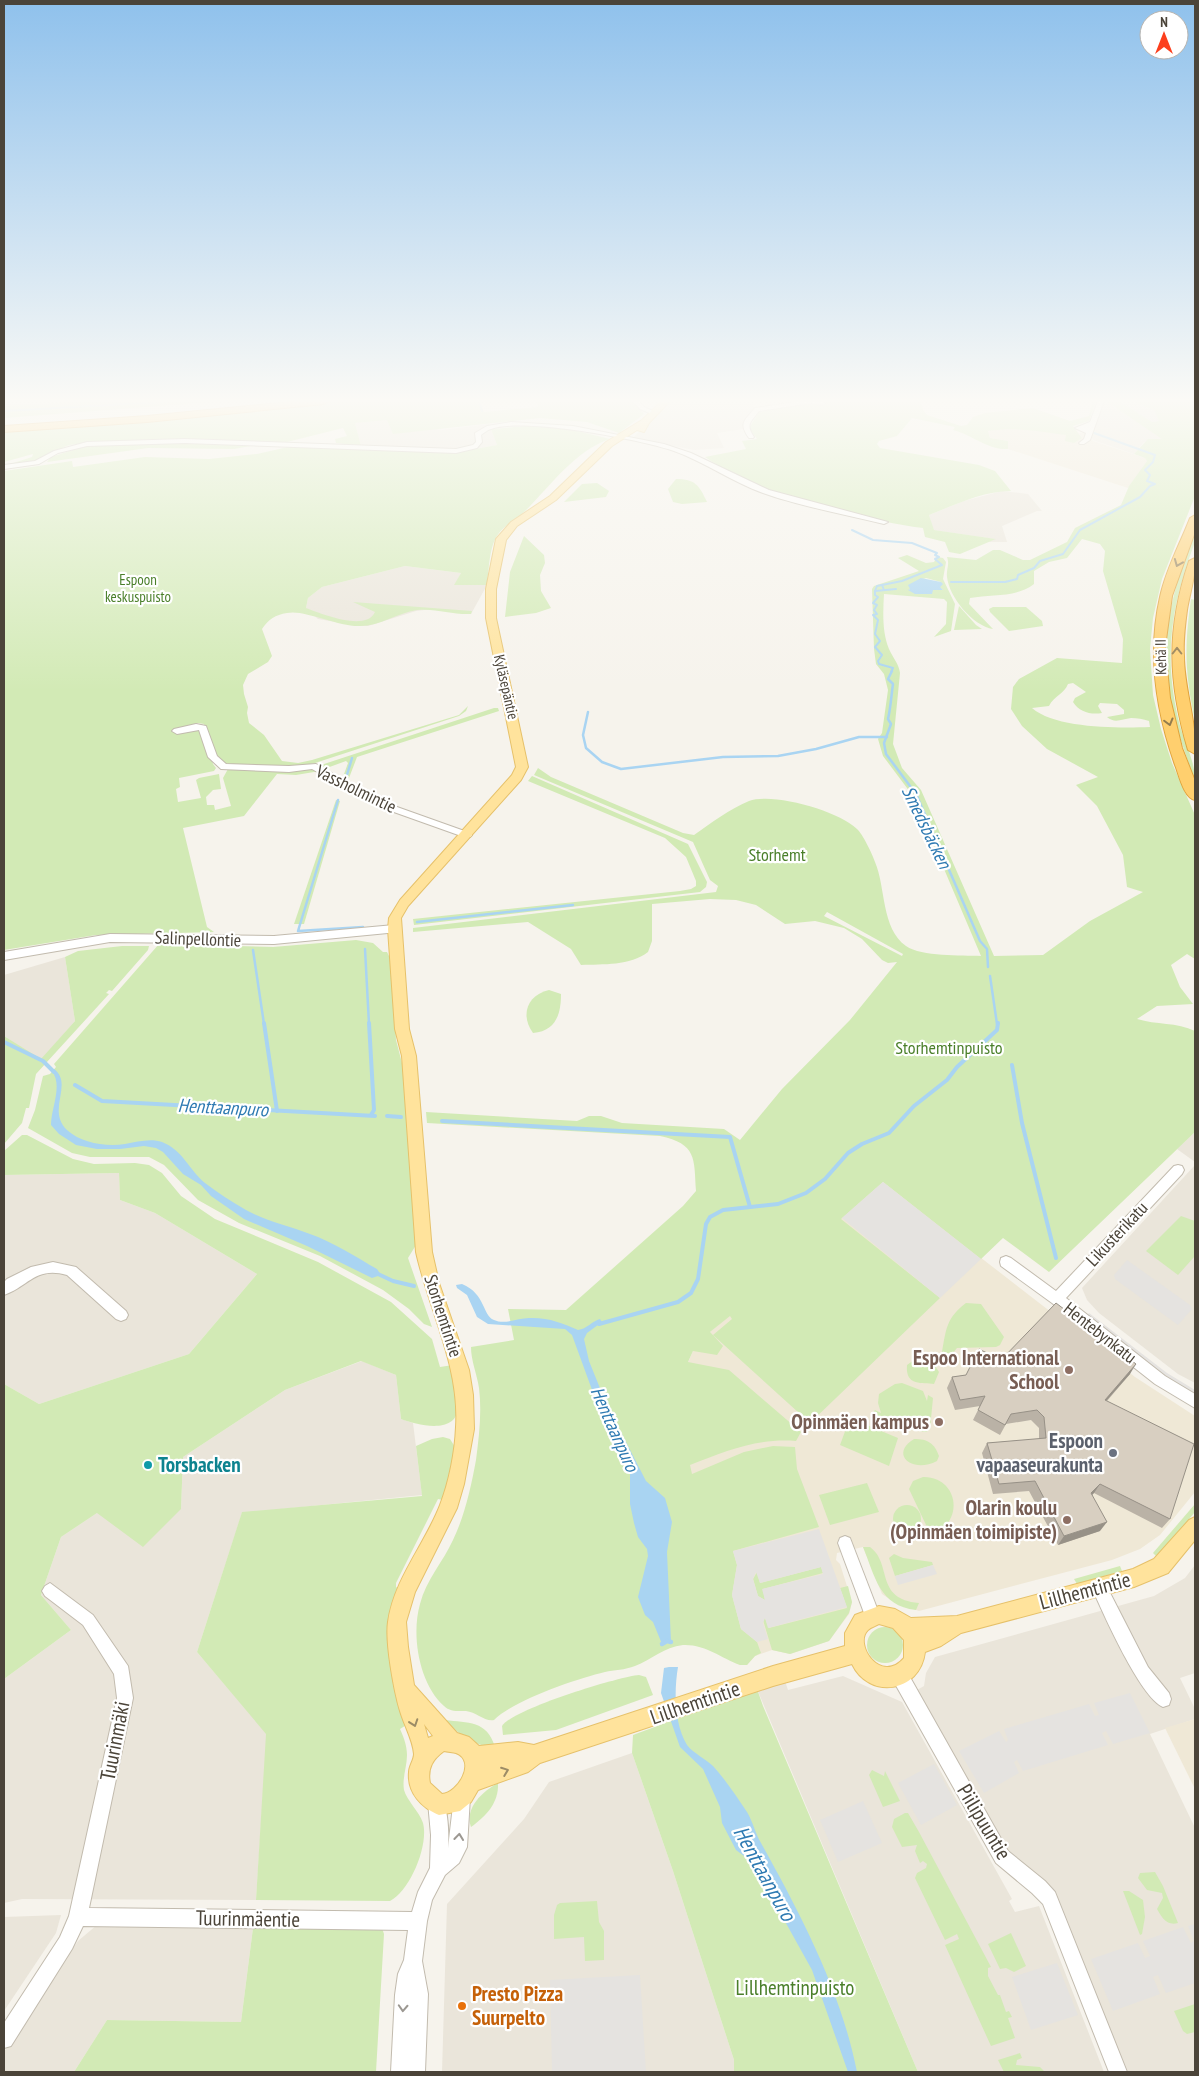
<svg xmlns="http://www.w3.org/2000/svg" width="1199" height="2076" viewBox="0 0 1199 2076" font-family="'PT Sans Narrow',sans-serif">
	<rect width="100%" height="100%" fill="#f6f3ec"/>
	<g fill="#eae5da">
		<polygon points="4,401 115,401 4,406"/>
		<polygon points="672,401 751,401 755,408 745,419 743,429 717,433 724,448 694,450 633,438 660,410"/>
		<polygon points="1106,401 1150,429 1163,439 1144,442 1134,454 1093,440 1091,436"/>
		<polygon points="387,419 442,430 489,424 497,445 453,453 362,450 355,423"/>
		<polygon points="1002,491 1028,494 1042,511 1037,511 1002,526 1007,542 988,542 995,539 933,530 929,515 964,501"/>
		<polygon points="405,566 461,573 455,585 487,585 471,614 433,609 416,611 368,626 359,626 318,619 306,608 308,598 322,587"/>
		<polygon points="65,957 75,1021 41,1060 4,1036 4,975"/>
		<polygon points="1195,1132 1195,1162 1177,1149"/>
		<polygon points="1195,1165 1195,1383 1178,1374 1099,1313 1087,1300 1082,1288"/>
		<polygon points="119,1173 120,1200 155,1213 257,1274 189,1354 39,1404 4,1384 4,1175"/>
		<polygon points="362,1361 396,1375 401,1419 413,1423 422,1495 242,1513 197,1652 267,1734 256,1900 22,1899 4,1903 4,1679 71,1630 41,1595 61,1537 97,1513 181,1509 183,1457 285,1390"/>
		<polygon points="1195,1565 1195,1673 1180,1678 1195,1709 1195,1719 1150,1734 1195,1828 1195,2072 1126,2072 1054,1893 1014,1861 917,1690 924,1686 926,1673 935,1657 1154,1596 1185,1578"/>
		<polygon points="843,1676 902,1702 1012,1899 1009,1901 1015,1912 1039,1906 1104,2072 918,2072 757,1689 785,1681 788,1690"/>
		<polygon points="632,1753 673,1871 734,2060 734,2072 442,2072 447,1904 524,1819 549,1782"/>
		<polygon points="61,1915 56,1933 4,2011 4,1917"/>
		<polygon points="97,1925 253,1928 241,2022 107,2020 74,2072 4,2072 4,2052 78,1941"/>
	</g>
	<g fill="#e6e2dd">
		<polygon points="1119,401 1132,401 1154,410 1160,421 1152,422"/>
		<polygon points="1105,403 1135,422 1129,433 1096,425"/>
	</g>
	<g fill="#efe8d6">
		<polygon points="1009,428 1030,428 1082,438 1079,433 1088,434 1093,441 1145,458 1147,461 1128,488 1008,449 1008,441 990,438 988,431"/>
		<polygon points="883,1182 1135,1377 1195,1416 1195,1492 1160,1535 1140,1549 1112,1560 919,1611 894,1602 882,1594 863,1547 837,1553 836,1560 840,1564 852,1602 849,1614 829,1641 790,1654 772,1650 755,1656 747,1665 740,1665 722,1655 683,1428 685,1369 693,1351 710,1332"/>
		<polygon points="1195,1719 1195,1789 1165,1728"/>
	</g>
	<g fill="#d2eab5" fill-rule="evenodd">
		<polygon points="90,401 224,401 4,418 4,406"/>
		<path d="M 341,401 L 479,401 L 484,412 L 538,407 L 537,401 L 632,401 L 644,414 L 619,433 L 587,422 L 540,418 L 393,434 L 387,420 L 355,423 L 361,446 L 336,443 L 335,439 L 347,436 L 343,428 L 283,443 L 267,443 L 234,449 L 148,448 L 47,462 L 51,457 L 88,445 C 65,440 55,454 36,462 C 27,465 13,466 4,466 L 32,457 L 33,454 L 4,462 L 4,431 Z"/>
		<path d="M 810,401 L 921,401 L 923,410 L 927,415 L 961,426 L 967,425 L 973,417 L 985,413 L 1033,408 L 1070,421 L 1089,416 L 1093,401 L 1096,401 L 1089,421 L 1073,426 L 1082,438 L 1074,443 L 1065,441 L 1066,435 C 1038,431 1017,427 988,431 L 990,438 L 1008,441 L 1008,449 C 987,450 973,435 953,430 L 955,427 L 912,418 L 897,436 L 879,441 L 877,444 L 880,448 L 979,465 L 995,471 L 1011,491 C 983,491 955,505 929,515 L 934,530 L 996,539 L 960,554 L 949,552 L 945,542 L 925,537 L 923,528 C 896,525 870,518 844,512 C 795,500 747,487 705,457 L 746,449 L 742,441 L 757,439 L 749,428 L 759,412 Z"/>
		<path d="M 1106,401 L 1119,401 L 1152,422 L 1159,421 L 1154,410 L 1132,401 L 1192,401 L 1195,410 L 1195,496 L 1162,579 L 1153,618 L 1150,649 L 1153,695 L 1161,729 L 1172,763 L 1195,815 L 1195,959 L 1187,954 L 1171,965 L 1180,987 L 1193,1004 L 1157,1006 L 1137,1019 C 1156,1025 1177,1022 1195,1031 L 1195,1132 L 1049,1272 L 1003,1238 L 981,1259 L 883,1182 L 841,1219 L 940,1298 L 810,1423 L 713,1335 L 732,1319 L 730,1316 L 710,1332 L 723,1346 L 717,1355 L 693,1351 L 688,1362 L 729,1370 L 801,1432 L 796,1441 C 757,1438 726,1451 690,1465 L 692,1474 L 744,1452 L 773,1446 L 795,1447 L 797,1469 L 819,1527 L 733,1551 L 737,1565 L 732,1595 L 741,1629 L 757,1642 L 761,1653 L 755,1656 L 747,1665 L 740,1665 C 721,1658 705,1644 683,1645 C 664,1647 651,1660 635,1666 C 625,1670 614,1670 605,1672 C 576,1679 514,1700 494,1720 C 485,1722 476,1712 466,1711 C 458,1711 450,1712 444,1706 C 419,1684 411,1635 420,1604 C 426,1580 443,1562 453,1540 C 465,1515 471,1487 476,1460 C 479,1437 482,1412 479,1388 C 477,1374 471,1361 471,1347 L 514,1340 L 508,1309 L 566,1310 L 683,1206 L 696,1191 C 694,1158 697,1144 660,1136 L 427,1123 L 426,1112 L 577,1121 L 589,1116 L 601,1116 L 622,1123 L 724,1129 L 740,1140 L 782,1089 L 850,1020 L 897,962 L 888,963 L 882,960 L 862,939 L 844,928 L 815,921 L 785,924 L 756,905 L 736,900 L 710,899 L 652,904 L 652,941 L 648,952 C 630,966 603,964 581,965 L 571,949 L 528,922 L 413,932 L 413,928 L 716,892 L 718,886 L 710,880 L 693,842 L 534,775 L 538,768 L 551,777 L 683,833 L 694,835 C 711,823 730,809 749,801 C 773,792 839,811 857,829 C 862,833 873,855 875,862 C 886,888 881,928 906,946 C 922,957 961,955 981,956 L 913,796 L 883,756 L 878,739 L 882,733 L 888,690 L 884,674 L 876,664 L 874,649 L 872,589 L 874,586 L 919,571 L 898,558 L 907,555 L 926,563 L 934,562 L 937,557 L 943,558 L 946,562 L 943,579 L 955,604 L 951,631 L 934,637 L 946,624 L 947,602 L 944,599 L 884,594 C 883,612 882,632 889,649 C 893,658 899,664 900,673 L 893,744 L 902,768 L 921,790 L 994,956 L 1043,955 L 1090,921 L 1143,892 L 1127,887 L 1123,855 L 1097,806 L 1076,785 L 1098,777 L 1047,749 L 1022,726 L 1011,709 L 1013,687 L 1019,679 L 1057,658 L 1122,663 L 1123,639 L 1103,571 L 1105,551 L 1100,544 L 1082,539 L 1067,558 L 1049,562 L 1034,571 L 1034,584 C 1016,598 991,594 970,598 L 969,604 L 993,629 C 973,626 949,597 947,577 C 946,569 950,565 947,557 L 976,560 L 993,550 L 1000,550 L 1023,560 L 1030,560 L 1067,542 L 1075,528 L 1121,505 L 1129,486 L 1147,461 L 1145,458 L 1134,454 L 1148,439 L 1162,439 ZM 926,578 L 941,582 L 939,587 L 943,590 L 909,590 L 917,581 ZM 1073,683 L 1086,692 L 1075,698 L 1073,702 C 1079,712 1091,715 1102,713 L 1098,706 L 1100,703 L 1117,704 L 1124,710 L 1124,714 L 1107,717 C 1115,724 1122,719 1131,718 C 1137,718 1143,719 1149,721 L 1150,727 C 1120,728 1056,729 1032,708 L 1049,706 C 1054,696 1064,694 1068,684 ZM 827,912 L 903,954 L 902,956 L 824,916 Z"/>
		<path d="M 539,425 L 561,427 L 610,439 C 573,451 547,491 520,516 C 513,522 504,526 499,533 C 489,545 489,570 487,585 L 454,585 L 461,573 L 405,566 L 322,587 L 308,598 L 306,608 C 322,614 366,632 375,612 L 353,602 L 472,611 L 471,614 C 453,615 436,608 417,610 C 397,613 379,627 358,626 C 337,626 303,609 287,613 C 275,615 269,619 262,629 L 272,656 L 268,662 L 248,674 L 243,685 L 244,694 L 248,707 L 247,713 L 249,723 L 264,735 L 282,761 L 298,763 L 312,760 L 459,715 L 468,706 L 466,711 L 459,716 L 315,763 C 290,768 240,772 218,760 L 204,724 L 198,723 L 172,731 L 197,728 L 206,733 L 213,764 L 216,768 L 214,771 L 179,778 L 180,787 L 176,789 L 178,802 L 201,798 L 196,780 L 199,778 L 219,774 L 221,789 L 213,790 L 206,797 L 207,805 L 214,805 L 215,810 L 231,806 L 223,778 L 228,769 L 310,768 L 320,771 L 296,775 L 277,774 L 244,816 L 183,828 L 207,927 L 214,932 L 96,935 L 4,950 L 4,471 L 72,461 L 73,467 L 145,457 L 209,459 L 257,454 L 288,447 L 453,453 L 497,445 L 491,429 Z"/>
		<path d="M 676,479 C 695,479 699,485 707,502 L 682,504 L 673,502 L 668,489 Z"/>
		<polygon points="597,483 609,491 606,497 564,502 582,484"/>
		<path d="M 1195,534 L 1195,542 C 1172,603 1163,653 1178,718 C 1182,738 1195,759 1195,780 C 1158,684 1155,630 1195,534 Z"/>
		<polygon points="524,536 544,555 545,563 540,575 541,591 551,608 536,613 505,617 510,572"/>
		<path d="M 1191,599 L 1195,600 L 1195,721 C 1185,674 1184,647 1191,599 Z"/>
		<polygon points="959,606 976,625 982,629 954,630"/>
		<polygon points="993,607 1026,607 1042,621 1043,626 1009,631 990,612 989,609"/>
		<polygon points="494,708 498,708 499,711 357,757 349,778 343,777 348,763 346,761 324,769 318,766"/>
		<polygon points="532,776 688,844 707,882 706,887 700,892 414,925 413,919 680,891 691,889 696,886 696,881 686,857 665,838 528,781"/>
		<polygon points="336,800 340,801 304,924 294,924"/>
		<polygon points="356,940 373,943 383,952 387,952 391,960 396,1040 403,1067 416,1245 408,1258 432,1327 424,1324 409,1309 383,1290 320,1256 239,1223 198,1200 164,1165 149,1157 90,1157 72,1153 28,1128 35,1110 43,1076 50,1074 56,1067 54,1064 159,944 273,947"/>
		<polygon points="122,946 149,946 148,950 112,991 109,990 106,993 109,994 36,1074 29,1108 26,1108 22,1123 4,1144 4,1036 41,1059 75,1021 65,957 78,951"/>
		<path d="M 549,990 L 561,994 C 561,1014 556,1031 533,1033 C 520,1015 527,995 549,990 Z"/>
		<path d="M 22,1135 L 27,1135 L 73,1159 L 94,1164 L 135,1163 L 149,1165 L 162,1173 L 181,1196 L 215,1219 L 318,1262 L 391,1302 L 432,1339 L 440,1367 L 453,1365 C 455,1378 460,1395 458,1408 C 456,1435 417,1425 401,1419 L 396,1375 L 361,1361 L 285,1390 L 183,1457 L 181,1509 L 143,1547 L 97,1513 L 61,1537 L 41,1595 L 71,1630 L 4,1679 L 4,1384 L 39,1404 L 189,1354 L 257,1274 L 155,1213 L 120,1200 L 119,1173 L 4,1175 L 4,1151 Z"/>
		<polygon points="1181,1216 1195,1221 1195,1256 1178,1275 1146,1251"/>
		<path d="M 966,1303 L 981,1304 L 1004,1337 L 1000,1345 L 996,1347 L 957,1348 L 952,1354 L 942,1352 C 946,1330 946,1318 966,1303 Z"/>
		<path d="M 922,1358 L 931,1360 L 939,1372 L 934,1384 C 923,1382 905,1387 907,1365 L 914,1360 Z"/>
		<polygon points="902,1383 923,1391 927,1401 928,1395 933,1398 930,1429 926,1432 895,1427 872,1414 875,1410 881,1413 878,1403 879,1394 895,1384"/>
		<polygon points="850,1418 898,1438 889,1466 840,1445"/>
		<path d="M 443,1437 L 450,1439 L 455,1447 L 443,1500 L 438,1499 L 396,1583 L 396,1587 L 400,1589 C 375,1633 396,1679 408,1724 L 400,1729 C 404,1738 407,1746 407,1755 C 407,1767 402,1778 404,1790 C 407,1801 419,1811 423,1823 C 429,1845 410,1891 390,1901 L 256,1900 L 266,1734 L 197,1652 L 242,1512 L 422,1496 L 416,1446 L 432,1439 Z"/>
		<path d="M 914,1439 C 928,1439 934,1443 939,1456 L 937,1461 C 912,1474 889,1454 914,1439 Z"/>
		<path d="M 923,1477 C 955,1476 965,1516 938,1531 L 927,1527 L 909,1489 L 913,1481 Z"/>
		<polygon points="867,1483 879,1512 830,1525 819,1495"/>
		<polygon points="1195,1504 1195,1512 1164,1549 1156,1556 1153,1553"/>
		<circle cx="907" cy="1519" r="14"/>
		<path d="M 863,1547 L 870,1547 C 893,1564 874,1599 919,1603 L 916,1610 C 879,1606 875,1576 863,1547 Z"/>
		<polygon points="894,1554 903,1558 932,1562 933,1565 895,1576 889,1558"/>
		<polygon points="1120,1566 1122,1571 1077,1584 1074,1579"/>
		<polygon points="821,1567 823,1573 763,1589 765,1600 758,1596 753,1579 757,1572 760,1583"/>
		<polygon points="848,1586 852,1602 849,1613 829,1641 790,1654 772,1650 763,1620 765,1618 769,1628 847,1608 840,1588"/>
		<circle cx="885" cy="1645" r="18"/>
		<path d="M 639,1675 L 646,1677 L 653,1695 L 556,1730 L 503,1735 L 502,1726 C 513,1709 617,1677 639,1675 Z"/>
		<polygon points="757,1689 763,1706 918,2072 734,2072 734,2060 673,1871 632,1753 633,1735"/>
		<path d="M 445,1720 C 468,1723 487,1720 495,1747 C 473,1746 460,1735 445,1720 Z"/>
		<polygon points="872,1770 884,1776 885,1771 900,1801 883,1807 869,1775"/>
		<path d="M 498,1783 C 499,1803 486,1816 471,1827 C 464,1808 483,1791 498,1783 Z"/>
		<polygon points="905,1813 908,1813 919,1832 991,1967 988,1968 988,1976 998,1995 1000,1995 1006,2012 1009,2011 1012,2017 1008,2018 1015,2038 991,2046 945,1945 959,1939 957,1934 945,1940 915,1878 917,1873 926,1868 927,1864 923,1861 920,1863 915,1851 917,1845 902,1847 892,1827 894,1819"/>
		<path d="M 1155,1872 L 1163,1886 L 1178,1923 C 1167,1926 1162,1918 1157,1909 L 1163,1898 L 1162,1893 L 1147,1890 L 1138,1878 L 1140,1873 Z"/>
		<polygon points="1123,1891 1129,1891 1143,1900 1145,1917 1142,1934 1140,1935"/>
		<polygon points="597,1901 599,1922 604,1931 604,1960 585,1961 584,1937 554,1939 554,1915 557,1905 560,1903"/>
		<polygon points="253,1928 382,1928 384,1934 376,2072 74,2072 107,2020 241,2022"/>
		<polygon points="1011,1933 1026,1966 1014,1972 1006,1968 1000,1969 988,1944"/>
		<polygon points="1195,2004 1195,2032 1187,2034 1183,2031 1174,2011"/>
		<polygon points="1020,2053 1022,2058 1017,2060 1016,2065 1040,2067 1045,2072 1004,2072 998,2060"/>
	</g>
	<g fill="#e5e3e0" fill-rule="evenodd">
		<polygon points="883,1182 981,1259 940,1298 842,1218"/>
		<polygon points="1127,1260 1190,1305 1192,1309 1178,1325 1115,1279 1114,1275"/>
		<polygon points="1089,1313 1167,1373 1195,1390 1195,1394 1165,1377 1087,1316"/>
		<path d="M 819,1529 L 847,1607 L 768,1628 L 765,1618 L 763,1623 L 768,1639 L 757,1642 L 741,1629 L 732,1595 L 737,1565 L 733,1551 ZM 821,1567 L 823,1574 L 762,1589 L 765,1600 L 758,1596 L 753,1579 L 756,1572 L 760,1583 Z"/>
		<polygon points="933,1565 937,1574 898,1585 895,1576"/>
		<polygon points="1130,1693 1150,1733 1113,1744 1106,1731 1102,1733 1108,1745 1023,1771 1017,1760 1014,1762 1019,1773 984,1793 959,1751 999,1731 1006,1742 1008,1740 1004,1729 1089,1704 1095,1716 1099,1715 1094,1703"/>
		<polygon points="934,1764 957,1805 921,1825 898,1783"/>
		<polygon points="863,1801 882,1843 838,1862 820,1820"/>
		<polygon points="1195,1924 1195,1983 1166,1993 1158,1975 1153,1977 1160,1994 1113,2011 1091,1959 1138,1943 1145,1958 1150,1956 1143,1941 1183,1927 1191,1943 1194,1941 1188,1926"/>
		<polygon points="1057,1963 1078,2015 1031,2030 1012,1977"/>
		<polygon points="640,1975 646,2072 552,2072 550,1980"/>
	</g>
	<g fill="#a9d4f2">
		<polygon points="921,578 941,582 943,584 940,587 943,590 933,590 932,594 915,594 908,590 910,589 908,585"/>
		<path d="M 54,1069 C 74,1084 46,1110 67,1130 C 81,1143 106,1147 125,1144 C 137,1142 150,1138 162,1142 C 183,1150 189,1170 205,1183 C 218,1193 232,1202 246,1210 C 266,1221 289,1226 310,1234 C 333,1242 356,1257 377,1269 L 381,1275 L 372,1278 L 307,1246 L 244,1219 L 211,1196 L 201,1185 L 183,1174 L 163,1152 L 156,1148 L 144,1146 L 120,1149 L 97,1149 L 76,1145 L 59,1134 L 51,1125 C 51,1108 63,1086 52,1071 Z"/>
		<path d="M 462,1284 C 486,1294 482,1315 494,1320 C 505,1325 518,1318 529,1318 C 547,1317 563,1323 578,1330 C 587,1329 592,1321 600,1319 L 602,1322 L 587,1333 L 584,1339 L 589,1361 L 606,1403 L 646,1481 L 665,1498 L 672,1522 L 667,1552 L 671,1642 L 667,1641 L 662,1644 L 653,1622 L 645,1615 L 638,1597 L 648,1556 L 647,1549 L 638,1537 L 634,1523 L 630,1504 L 630,1473 L 595,1398 L 572,1335 L 565,1329 L 488,1324 L 477,1317 L 467,1295 L 457,1288 L 456,1285 Z"/>
		<path d="M 669,1667 L 678,1667 C 674,1691 674,1723 687,1745 C 693,1753 706,1759 713,1766 C 725,1779 737,1797 747,1812 C 753,1822 755,1833 761,1843 C 801,1915 841,1991 857,2072 L 848,2072 L 812,1970 L 752,1862 L 736,1850 L 722,1823 L 720,1807 L 703,1769 L 680,1747 L 661,1693 L 664,1668 Z"/>
	</g>
	<g fill="none" stroke-linecap="round" stroke-linejoin="round">
		<g stroke="#a9d4f2" stroke-width="2">
			<polyline points="409,401 415,401"/>
			<polyline points="479,401 482,411"/>
			<polyline points="4,411 178,401"/>
			<polyline points="852,530 873,540 912,543 937,553 935,555 939,557 935,559 942,565 902,581 882,585 884,590"/>
			<polyline points="951,582 1005,582 1017,579 1018,575 1034,568 1040,561 1063,554 1080,530 1140,497 1150,486 1155,484 1147,481 1150,475 1145,470 1153,462 1155,455 1094,433"/>
			<polyline points="875,591 877,586 882,585"/>
			<polyline points="891,672 893,668 879,664 878,661 882,655 875,647 880,641 875,634 878,620 873,615 877,614 874,610 877,605 873,603 878,597 875,595 875,591 896,589"/>
		</g>
		<g stroke="#a9d4f2" stroke-width="2.5">
			<path d="M 892,671 L 888,679 L 893,684 C 891,697 891,706 888,719 L 891,724 L 884,743 L 886,754 L 916,794 L 980,941 L 987,949 L 988,967"/>
			<polyline points="588,712 583,735 586,748 602,762 621,769 723,757 778,756 816,749 859,737 887,737"/>
			<polyline points="346,778 352,758"/>
			<polyline points="338,800 298,931 363,927"/>
			<polyline points="417,922 573,905"/>
			<polyline points="365,949 369,1024"/>
			<polyline points="253,950 264,1024"/>
			<polyline points="990,976 997,1024"/>
		</g>
		<g stroke="#a9d4f2" stroke-width="4">
			<polyline points="264,1023 277,1111"/>
			<polyline points="369,1023 374,1110 371,1115"/>
			<polyline points="4,1042 43,1061 54,1072"/>
			<polyline points="1012,1065 1022,1123 1056,1258"/>
			<polyline points="75,1085 102,1101 375,1116"/>
			<polyline points="387,1116 401,1117"/>
			<polyline points="442,1121 730,1137 750,1207"/>
			<polyline points="378,1274 393,1281 414,1286"/>
			<polyline points="599,1324 678,1302 691,1293 698,1279 706,1224 710,1217 723,1210 778,1204 806,1193 825,1179 848,1153 862,1144 889,1133 914,1106 947,1080 957,1067 997,1030 998,1023"/>
		</g>
		<polyline stroke="#a9d4f2" stroke-width="4.5" points="662,1644 667,1641 671,1642"/>
		<defs>
			<g id="minor">
				<polygon points="633,401 639,401 644,407 657,413 654,415 640,409"/>
				<path d="M 801,401 L 820,401 L 825,403 L 822,405 L 812,403 L 759,411 C 751,422 745,424 754,437 L 753,438 L 749,438 C 738,423 745,420 755,408 Z"/>
				<polygon points="1098,401 1104,401 1090,440 1084,444 1080,444 1079,443 1084,439 1086,433 1075,428 1090,422"/>
				<path d="M 511,422 L 573,426 L 664,444 L 691,453 L 769,490 L 888,522 L 884,524 C 844,514 802,507 763,493 C 732,482 705,462 674,451 C 639,439 523,417 491,429 C 487,430 484,433 481,435 L 482,442 L 477,448 L 456,453 L 185,443 L 87,446 L 58,453 L 39,464 L 4,469 L 4,465 L 35,461 L 54,451 L 87,442 L 185,439 L 456,449 L 473,445 L 476,442 L 475,433 L 487,426 Z"/>
				<polygon points="196,724 206,726 217,756 226,764 289,766 316,764 383,802 470,833 472,835 470,837 464,837 377,806 312,769 289,772 221,769 208,757 199,730 177,734 172,731 174,729"/>
				<polygon points="394,925 399,929 398,932 274,944 110,942 4,960 4,952 110,934 274,936"/>
				<polygon points="1178,1165 1182,1166 1184,1170 1182,1174 1066,1298 1165,1376 1195,1394 1195,1408 1155,1384 1052,1303 1001,1266 1000,1262 1001,1258 1006,1256 1011,1258 1056,1291 1174,1166"/>
				<path d="M 53,1262 L 76,1267 L 126,1311 L 128,1315 L 126,1319 L 121,1321 L 116,1319 L 67,1275 C 35,1266 28,1287 4,1295 L 4,1282 L 7,1279 L 31,1267 Z"/>
				<polygon points="845,1536 850,1538 880,1616 877,1621 872,1624 867,1621 838,1543 840,1538"/>
				<path d="M 1100,1580 L 1105,1583 L 1148,1667 L 1169,1693 L 1171,1699 L 1169,1705 L 1163,1707 C 1140,1697 1103,1613 1092,1588 L 1095,1583 Z"/>
				<path d="M 50,1583 L 93,1615 L 128,1666 L 133,1698 L 89,1908 L 412,1912 L 418,1892 L 430,1868 L 431,1835 L 428,1802 L 430,1796 L 436,1794 L 442,1796 C 448,1812 449,1832 448,1848 L 454,1797 L 456,1791 L 462,1789 L 468,1791 L 470,1797 L 467,1847 L 459,1863 L 445,1875 L 432,1900 L 427,1921 L 422,1961 L 428,1994 L 425,2072 L 391,2072 L 395,1995 L 398,1974 L 404,1960 L 408,1930 L 83,1926 L 72,1949 L 11,2046 L 4,2048 L 4,2023 L 60,1937 L 69,1916 L 117,1698 L 114,1674 L 83,1625 L 45,1596 L 42,1591 L 45,1586 Z"/>
				<polygon points="900,1668 906,1670 1008,1851 1045,1881 1055,1892 1127,2072 1109,2072 1043,1904 1032,1893 996,1863 894,1682 892,1676 894,1670"/>
			</g>
			<path id="major" d="M 662,401 L 670,401 L 649,423 L 644,432 L 637,430 L 612,446 L 556,500 L 517,526 L 506,540 L 496,589 L 496,618 L 528,767 L 521,780 L 408,906 L 401,918 L 409,1029 L 416,1056 L 432,1252 L 439,1283 L 469,1370 L 473,1395 L 474,1429 L 464,1484 L 457,1508 L 415,1592 L 406,1622 L 408,1647 L 414,1685 L 457,1733 L 469,1737 L 479,1746 L 518,1742 L 534,1745 L 773,1666 L 845,1646 L 845,1633 L 855,1615 L 879,1606 L 895,1609 L 911,1618 L 957,1616 L 1133,1569 L 1154,1559 L 1189,1520 L 1195,1517 L 1195,1540 L 1168,1573 L 1134,1587 L 961,1633 L 941,1646 L 925,1652 C 920,1693 869,1700 852,1664 L 773,1686 L 540,1763 L 528,1772 L 478,1790 L 471,1802 L 460,1811 L 439,1815 C 422,1808 407,1793 409,1772 C 409,1766 414,1760 414,1754 C 413,1740 404,1725 400,1711 C 394,1691 385,1642 388,1622 C 394,1579 425,1544 440,1505 C 449,1482 455,1452 456,1427 C 460,1366 429,1311 416,1252 L 402,1056 L 395,1029 L 388,929 L 389,918 L 400,900 L 512,775 L 516,767 L 486,618 L 486,589 L 496,539 L 511,522 L 550,496 L 606,442 L 642,420 ZM 879,1624 L 893,1628 L 904,1640 L 904,1658 C 881,1685 853,1644 868,1630 C 871,1627 876,1626 879,1624 ZM 424,1724 L 433,1736 L 428,1738 ZM 444,1751 C 448,1752 453,1752 456,1753 C 477,1761 458,1793 442,1794 L 430,1783 C 427,1768 433,1759 444,1751 Z"/>
			<g id="highway">
				<polygon points="299,401 329,401 324,404 147,422 4,432 4,426 147,416"/>
				<path d="M 1195,515 L 1195,532 L 1172,596 L 1165,647 L 1170,698 L 1182,748 L 1195,781 L 1195,800 C 1184,798 1179,775 1175,765 C 1156,711 1147,654 1160,597 C 1166,569 1180,544 1190,518 Z"/>
				<path d="M 1195,558 C 1196,576 1190,592 1187,610 C 1185,625 1183,641 1184,656 C 1184,689 1197,721 1195,754 L 1188,750 C 1168,682 1166,629 1189,561 Z"/>
			</g>
		</defs>
		<use href="#minor" stroke="#c2bbae" stroke-width="2"/>
		<use href="#major" stroke="#e6c16a" stroke-width="2"/>
		<use href="#highway" stroke="#e0a43c" stroke-width="2"/>
		<use href="#minor" fill="#fff" fill-rule="evenodd"/>
		<use href="#major" fill="#ffe39c" fill-rule="evenodd"/>
		<use href="#highway" fill="#ffcf6e" fill-rule="evenodd"/>
	</g>
	<polygon fill="#bab2a6" points="1001,1360 1130,1374 1107,1401 1170,1519 1162,1528 1094,1493 1092,1495 1100,1531 1058,1545 1029,1491 993,1494 982,1453 987,1443 1039,1439 1039,1428 1031,1420 1006,1424 1000,1435 973,1420 980,1406 955,1410 947,1388 952,1377 966,1375"/>
	<g fill="#979187">
		<polygon points="1136,1364 1130,1374 1098,1410 1105,1400"/>
		<polygon points="1100,1484 1094,1493 1084,1503 1091,1493"/>
		<polygon points="1107,1522 1100,1531 1058,1545 1064,1536"/>
	</g>
	<polygon fill="#d8cfc1" stroke="#979187" points="1056,1303 1136,1364 1105,1400 1194,1444 1170,1519 1100,1484 1091,1493 1107,1522 1064,1536 1035,1481 999,1484 987,1443 1046,1438 1044,1417 1037,1410 1011,1414 1005,1425 978,1410 985,1396 960,1400 952,1377 966,1375 979,1349 1001,1360"/>
	<defs><path id="oneway-chevron" d="M-2-3.5L2.5 0L-2 3.5" fill="none" stroke-width="1.6" stroke-linecap="round" stroke-linejoin="round" transform="scale(1.25)"/></defs>
	<g stroke="#937c4e">
		<use href="#oneway-chevron" transform="translate(1178 563) rotate(112)"/>
		<use href="#oneway-chevron" transform="translate(1177 651) rotate(-90)"/>
		<use href="#oneway-chevron" transform="translate(1169 722) rotate(75)"/>
	</g>
	<g stroke="#9c8c66">
		<use href="#oneway-chevron" transform="translate(414 1723) rotate(71)"/>
		<use href="#oneway-chevron" transform="translate(505 1771) rotate(-21)"/>
	</g>
	<g stroke="#9c9892">
		<use href="#oneway-chevron" transform="translate(459 1837) rotate(-84)"/>
		<use href="#oneway-chevron" transform="translate(403 2008) rotate(93)"/>
	</g>
	<linearGradient id="sky" x2="0" y2="1"><stop stop-color="#8fc1ec"/><stop offset="0.58" stop-color="#fbfaf6"/><stop offset="1" stop-color="#fbfaf6" stop-opacity="0"/></linearGradient>
	<rect width="1199" height="691" fill="url(#sky)"/>
	<g fill="#8d6e63" stroke="#fff" stroke-width="2">
		<circle cx="1069" cy="1370" r="5"/>
		<circle cx="939" cy="1422" r="5"/>
		<circle cx="1067" cy="1520" r="5"/>
	</g>
	<circle fill="#6b7280" stroke="#fff" stroke-width="2" cx="1113" cy="1453" r="5"/>
	<circle fill="#0f9aa8" stroke="#fff" stroke-width="2" cx="148" cy="1465" r="5"/>
	<circle fill="#e8710a" stroke="#fff" stroke-width="2" cx="462" cy="2006" r="5"/>
	<g text-anchor="middle" stroke-width="4.5" stroke-linejoin="round" paint-order="stroke">
		<g font-size="15" fill="#4a7f2a" stroke="#fff">
			<text x="138" y="585">Espoon<tspan x="138" dy="17">keskuspuisto</tspan></text>
		</g>
		<g font-size="15" fill="#4b4439" stroke="#fff">
			<text transform="translate(1161 657) rotate(-91)" y="5">Kehä II</text>
			<text transform="translate(506 687) rotate(77)" y="5">Kyläsepäntie</text>
		</g>
		<g font-size="18" fill="#4b4439" stroke="#fff">
			<text transform="translate(356 789) rotate(26)" y="6">Vassholmintie</text>
			<text transform="translate(198 939) rotate(2)" y="6">Salinpellontie</text>
			<text transform="translate(1117 1234) rotate(-47)" y="6">Likusterikatu</text>
			<text transform="translate(443 1316) rotate(72)" y="6">Storhemtintie</text>
			<text transform="translate(1100 1333) rotate(38)" y="6">Hentebynkatu</text>
		</g>
		<g font-size="18" fill="#4a7f2a" stroke="#fff">
			<text x="777" y="861">Storhemt</text>
			<text x="949" y="1054">Storhemtinpuisto</text>
		</g>
		<g font-size="19" font-style="italic" fill="#2e7ab2" stroke="#fff">
			<text transform="translate(927 827) rotate(64)" y="7">Smedsbäcken</text>
			<text transform="translate(223 1107) rotate(3)" y="7">Henttaanpuro</text>
			<text transform="translate(615 1429) rotate(66)" y="7">Henttaanpuro</text>
		</g>
		<g font-size="21" font-weight="bold" fill="#785e54" stroke="#fff" text-anchor="end">
			<text x="1059" y="1365">Espoo International<tspan x="1059" dy="24">School</tspan></text>
			<text x="929" y="1429">Opinmäen kampus</text>
			<text x="1057" y="1515">Olarin koulu<tspan x="1057" dy="24">(Opinmäen toimipiste)</tspan></text>
		</g>
		<g font-size="21" font-weight="bold" fill="#5b616d" stroke="#fff" text-anchor="end">
			<text x="1103" y="1448">Espoon<tspan x="1103" dy="24">vapaaseurakunta</tspan></text>
		</g>
		<g font-size="21" font-weight="bold" fill="#0d838f" stroke="#fff" text-anchor="start">
			<text x="158" y="1472">Torsbacken</text>
		</g>
		<g font-size="21" fill="#4b4439" stroke="#fff">
			<text transform="translate(1085 1591) rotate(-15)" y="7">Lillhemtintie</text>
			<text transform="translate(695 1703) rotate(-19)" y="7">Lillhemtintie</text>
			<text transform="translate(115 1741) rotate(-79)" y="7">Tuurinmäki</text>
			<text transform="translate(984 1822) rotate(59)" y="7">Piilipuuntie</text>
			<text transform="translate(248 1919) rotate(1)" y="7">Tuurinmäentie</text>
		</g>
		<g font-size="21" fill="#4a7f2a" stroke="#fff">
			<text x="795" y="1995">Lillhemtinpuisto</text>
		</g>
		<g font-size="21" font-weight="bold" fill="#c56008" stroke="#fff" text-anchor="start">
			<text x="472" y="2001">Presto Pizza<tspan x="472" dy="24">Suurpelto</tspan></text>
		</g>
		<g font-size="22" font-style="italic" fill="#2e7ab2" stroke="#fff">
			<text transform="translate(765 1873) rotate(61)" y="8">Henttaanpuro</text>
		</g>
	</g>
	<rect width="1199" height="2076" fill="none" stroke="#4b4439" stroke-width="10"/>
	<g transform="translate(1164 35)"><circle r="24" fill="#ffffff" stroke="#b7b4b0"/>
	<path d="M0-4L9 19L0 12L-9 19Z" fill="#fc3f1d"/>
	<text y="-8" font-size="14" font-weight="bold" text-anchor="middle" fill="#4b4439">N</text>
	</g>
</svg>
